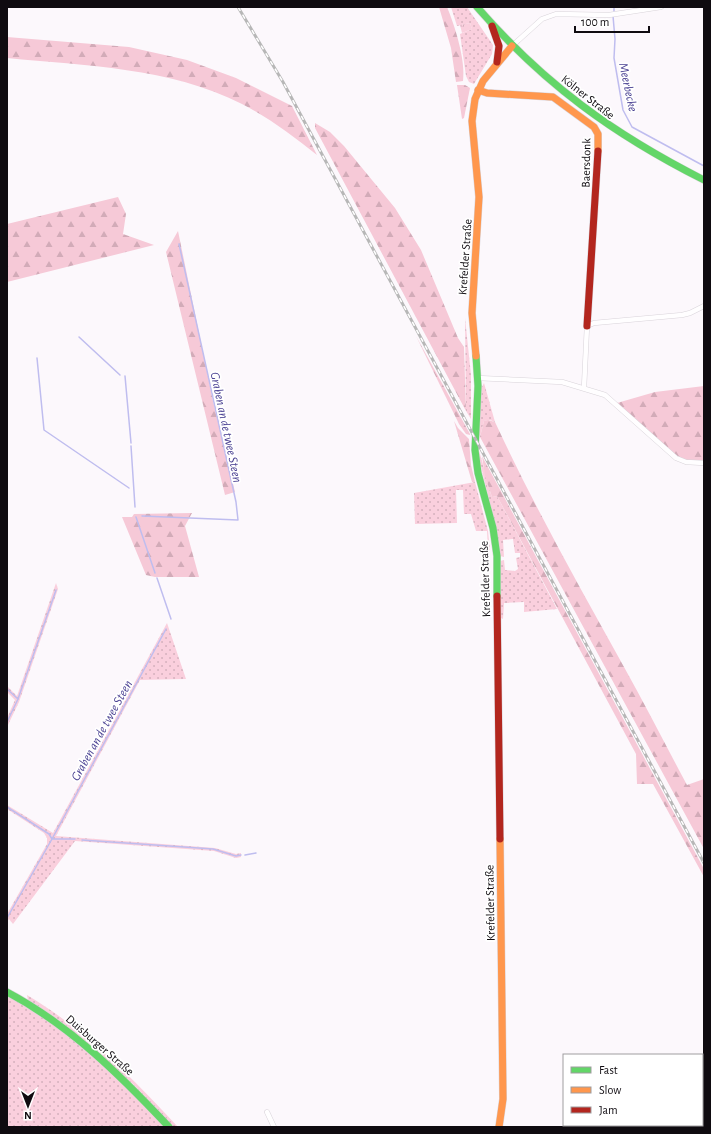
<svg xmlns="http://www.w3.org/2000/svg" width="711" height="1134" viewBox="0 0 711 1134" font-family="'Alegreya Sans',sans-serif">
	<defs>
		<pattern id="grass-dots" width="8" height="8" patternUnits="userSpaceOnUse"><rect width="8" height="8" fill="#facfdd"/><path d="M2 2h.1M6 6h.1" fill="none" stroke="#d5b0bd" stroke-width="1.8" stroke-linecap="round"/></pattern>
		<pattern id="forest-firs" width="22" height="20" patternUnits="userSpaceOnUse"><rect width="22" height="20" fill="#f6c9d7"/><path d="M5 1l3.5 6h-7zM16 11l3.5 6h-7z" fill="#d2abb8"/></pattern>
		<pattern id="park-tufts" width="24" height="20" patternUnits="userSpaceOnUse"><rect width="24" height="20" fill="#facfdd"/><path d="M3 7l-1-3M5 7V3M7 7l1-3M15 17l-1-3M17 17v-4M19 17l1-3" fill="none" stroke="#d5b0bd"/></pattern>
	</defs>
	<rect width="100%" height="100%" fill="#fcf8fc"/>
	<g fill="url(#grass-dots)">
		<polygon points="451,7 467,7 493,45 492,54 474,84 469,82 466,76 460,34 472,29 470,23 457,26"/>
		<polygon points="465,318 471,375 471,419 466,411"/>
		<polygon points="484,383 495,422 490,420 484,421 480,437 478,433 481,389"/>
		<path d="M 478,449 C 484,463 486,481 492,497 L 497,496 L 557,609 L 524,612 L 524,602 L 504,603 L 503,619 L 501,618 L 500,561 L 504,560 L 505,570 L 515,571 L 518,569 L 516,558 L 520,557 L 520,553 L 515,553 L 513,539 L 503,540 L 504,557 L 500,556 C 497,520 483,485 478,449 Z"/>
		<polygon points="475,482 488,531 490,550 488,550 487,531 476,531 471,514 464,514 463,490 456,490 457,523 415,524 414,493"/>
		<polygon points="56,583 58,589 19,702 7,727 7,718 15,700 7,692 7,686 17,696"/>
		<polygon points="167,623 186,679 140,680 56,836 215,848 236,854 241,853 241,857 236,858 214,851 75,841 13,924 9,919 7,922 7,914 47,844 47,838 44,833 7,809 7,805 53,833"/>
		<path d="M 7,995 C 34,1010 59,1027 83,1046 C 113,1070 139,1100 166,1127 L 7,1127 Z"/>
		<path d="M 27,995 C 86,1030 132,1078 178,1127 L 173,1127 L 133,1084 L 28,1000 Z"/>
		<polygon points="704,1079 704,1127 652,1127 652,1125 702,1125"/>
	</g>
	<g fill="url(#forest-firs)">
		<path d="M 439,7 L 447,7 C 455,26 466,61 463,81 L 456,82 L 451,48 Z"/>
		<path d="M 7,37 L 129,47 L 187,60 L 236,78 L 292,106 L 317,155 C 293,136 269,118 242,104 C 169,67 86,66 7,58 Z"/>
		<polygon points="457,85 465,85 470,88 464,118 462,119"/>
		<polygon points="315,123 330,132 344,146 395,208 421,250 458,338 464,347 466,411 315,128"/>
		<polygon points="118,197 126,214 123,234 154,245 7,282 7,224"/>
		<polygon points="178,231 213,401 235,492 225,495 166,252"/>
		<polygon points="416,336 470,434 470,435 466,434 459,424"/>
		<polygon points="704,386 704,463 686,461 676,457 617,403 655,392"/>
		<path d="M 488,420 L 495,422 C 534,506 579,586 624,667 C 646,706 666,746 687,785 L 704,779 L 704,849 L 480,437 L 484,421 Z"/>
		<polygon points="454,421 458,428 469,439 471,465 475,482 472,482"/>
		<polygon points="482,456 704,869 704,877 653,784 637,784 636,754 497,496 492,497 485,476"/>
		<polygon points="192,513 185,526 199,577 155,577 146,575 122,517 132,517 134,514"/>
	</g>
	<polygon fill="url(#park-tufts)" points="470,23 472,29 462,33 460,25"/>
	<rect fill="#facfdd" x="585" y="1125" width="67" height="2"/>
	<g fill="none" stroke-linecap="round" stroke-linejoin="round">
		<g stroke="#bfbdef" stroke-width="1.5">
			<polyline points="614,11 614,7"/>
			<polyline points="613,16 615,39 614,58 623,110 632,127 704,166"/>
			<polyline points="79,337 120,375"/>
			<polyline points="37,358 44,430 129,488"/>
			<polyline points="125,376 131,443"/>
			<polyline points="131,446 135,507"/>
			<polyline points="142,516 238,520 236,502 179,244"/>
			<polyline points="136,517 155,573"/>
			<polyline points="157,578 171,619"/>
			<polyline points="7,689 18,699 7,722"/>
			<polyline points="18,699 56,590"/>
			<polyline points="7,807 49,834 52,839 7,918"/>
			<polyline points="52,839 166,629"/>
			<polyline points="53,839 75,839"/>
			<polyline points="82,840 213,849 236,856 241,855"/>
			<polyline points="245,855 256,853"/>
		</g>
		<defs>
			<g id="street">
				<polyline points="512,46 542,19 556,14 609,15 661,7"/>
				<polyline points="477,378 562,382 605,395 676,458 686,462 704,463"/>
				<polyline points="584,388 587,326 594,323 682,315 690,313 704,306"/>
				<polyline points="267,1112 274,1127"/>
			</g>
			<g id="fast">
				<path d="M 477,7 C 544,84 613,134 704,180"/>
				<polyline points="476,356 478,386 475,450 478,473 493,528 497,556 497,596"/>
				<path d="M 7,992 C 71,1026 120,1075 169,1127"/>
			</g>
			<g id="slow">
				<polyline points="478,90 487,93 553,97 594,127 598,134 598,151"/>
				<polyline points="476,356 472,313 479,197 472,121 475,99 483,81 512,46"/>
				<polyline points="499,1127 503,1099 500,839"/>
			</g>
			<g id="jam">
				<polyline points="492,26 499,46 497,62"/>
				<polyline points="587,326 598,151"/>
				<polyline points="497,596 500,839"/>
			</g>
		</defs>
		<use href="#street" stroke="#d9d4da" stroke-width="5.5"/>
		<use href="#fast" stroke="#d9d4da" stroke-width="8"/>
		<use href="#slow" stroke="#d9d4da" stroke-width="8"/>
		<use href="#jam" stroke="#d9d4da" stroke-width="8"/>
		<use href="#street" stroke="#fffeff" stroke-width="4.5"/>
		<use href="#fast" stroke="#63d668" stroke-width="7"/>
		<use href="#slow" stroke="#ff974d" stroke-width="7"/>
		<use href="#jam" stroke="#b3261e" stroke-width="7"/>
		<defs>
			<polyline id="rail" points="238,7 283,82 704,863"/>
		</defs>
		<use href="#rail" stroke="#b7b7b7" stroke-width="3"/>
		<use href="#rail" stroke="#fff" stroke-width="1.5" stroke-dasharray="4.5" stroke-linecap="butt"/>
	</g>
	<g text-anchor="middle" stroke-width="3.5" stroke-linejoin="round" paint-order="stroke">
		<g font-size="12" fill="#0f0b10" stroke="#fff">
			<text transform="translate(588 97) rotate(38)" y="4">Kölner Straße</text>
			<text transform="translate(586 163) rotate(-89)" y="4">Baersdonk</text>
			<text transform="translate(465 257) rotate(-86)" y="4">Krefelder Straße</text>
			<text transform="translate(485 579) rotate(-92)" y="4">Krefelder Straße</text>
			<text transform="translate(490 903) rotate(-91)" y="4">Krefelder Straße</text>
			<text transform="translate(100 1045) rotate(41)" y="4">Duisburger Straße</text>
		</g>
		<g font-size="13" font-style="italic" fill="#4b4293" stroke="#fff">
			<text transform="translate(629 87) rotate(78)" y="5">Meerbecke</text>
			<text transform="translate(227 427) rotate(78)" y="5">Graben an de twee Steen</text>
			<text transform="translate(101 730) rotate(-61)" y="5">Graben an de twee Steen</text>
		</g>
	</g>
	<rect width="711" height="1134" fill="none" stroke="#0f0b10" stroke-width="16"/>
	<rect x="563" y="1054" width="140" height="72" fill="#ffffff" stroke="#9f9d9f"/>
	<rect x="571" y="1067" width="20" height="6" fill="#63d668" stroke="#9f9d9f"/>
	<text x="599" y="1074" font-size="12" fill="#0f0b10">Fast</text>
	<rect x="571" y="1087" width="20" height="6" fill="#ff974d" stroke="#9f9d9f"/>
	<text x="599" y="1094" font-size="12" fill="#0f0b10">Slow</text>
	<rect x="571" y="1107" width="20" height="6" fill="#b3261e" stroke="#9f9d9f"/>
	<text x="599" y="1114" font-size="12" fill="#0f0b10">Jam</text>
	<g transform="translate(28 1106) rotate(180)" stroke="#ffffff" stroke-width="3" paint-order="stroke">
	<path d="M0-3L7 15L0 10L-7 15Z" fill="#0f0b10"/>
	<text y="-6" font-size="11" font-weight="bold" text-anchor="middle" fill="#0f0b10">N</text>
	</g>
	<path d="M575 26v6h74v-6" fill="none" stroke="#0f0b10" stroke-width="2"/>
	<text x="581" y="26" font-size="12" fill="#0f0b10" stroke="#ffffff" stroke-width="3" paint-order="stroke">100 m</text>
</svg>
